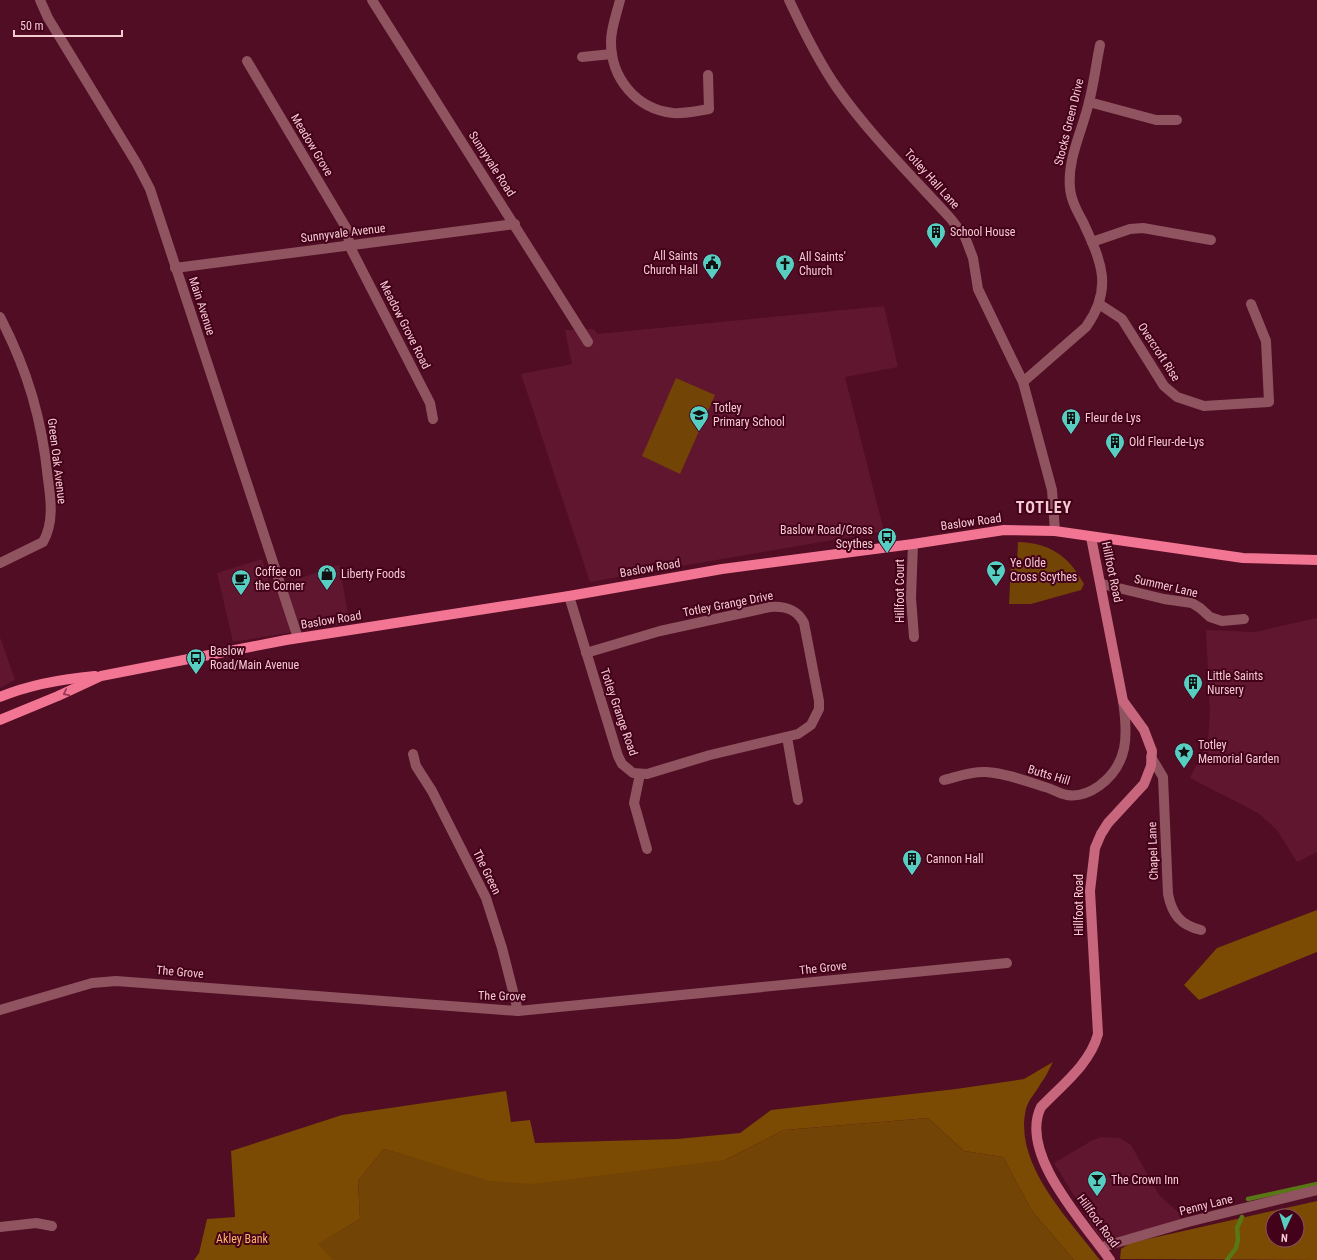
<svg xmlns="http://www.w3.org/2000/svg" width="1317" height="1260" viewBox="0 0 1317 1260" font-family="'Roboto Condensed',sans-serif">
	<rect width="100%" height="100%" fill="#500d23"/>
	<g fill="#60162f">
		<polygon points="884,306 898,367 845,377 884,531 590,582 521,374 572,364 565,330 594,329 597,334"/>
		<polygon points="262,559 271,588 339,565 350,623 233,642 217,573"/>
		<polygon points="1317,618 1317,852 1297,862 1277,830 1258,813 1190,778 1208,742 1210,712 1206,630 1255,632"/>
		<polygon points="0,637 15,680 0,688"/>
		<polygon points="1101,1137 1120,1138 1131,1145 1159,1195 1182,1216 1180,1221 1102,1241 1054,1163 1091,1141"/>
	</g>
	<g fill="#724405">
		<polygon points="676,378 715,395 680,474 642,456"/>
		<path d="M 1018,542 C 1050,543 1069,556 1084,584 L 1081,590 L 1031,604 L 1009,604 L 1011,563 L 1017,563 Z"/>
		<polygon points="928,1118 964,1151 1003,1157 1032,1211 1074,1260 329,1260 317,1244 360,1219 358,1181 384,1149 425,1161 725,1160 784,1130"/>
	</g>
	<g fill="#7b4a03" fill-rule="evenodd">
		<polygon points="1317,910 1317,952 1199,1000 1184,985 1217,948"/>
		<path d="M 1053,1062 C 1049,1069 1046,1077 1041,1083 C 1036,1093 1029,1098 1026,1109 C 1013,1164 1069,1219 1100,1260 L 1074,1260 L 1032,1211 L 1003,1157 L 964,1151 L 928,1118 L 784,1130 L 725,1160 L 532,1184 L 490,1181 L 384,1149 L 358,1181 L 360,1219 L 318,1244 L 333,1260 L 194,1260 L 199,1253 L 207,1219 L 235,1217 L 231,1151 L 342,1115 L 506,1091 L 511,1122 L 530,1120 L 535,1143 L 677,1139 L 740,1133 L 771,1110 L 956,1089 L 1024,1079 Z"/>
		<path d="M 1317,1201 L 1317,1260 L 1120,1259 L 1121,1249 L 1130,1243 ZM 1273,1216 L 1297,1216 L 1297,1240 L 1273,1240 Z"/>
	</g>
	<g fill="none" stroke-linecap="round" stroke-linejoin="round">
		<g stroke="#597717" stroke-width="4.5">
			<polyline points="1248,1199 1317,1184"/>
			<polyline points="1227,1260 1236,1248 1238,1240 1237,1228 1242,1217"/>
		</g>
		<g stroke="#905360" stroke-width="10">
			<polyline points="40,0 48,18 137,164 150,189 298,638"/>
			<polyline points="372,0 588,342"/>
			<path d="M 620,0 C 617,13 611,27 611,42 C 611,78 636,109 673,113 C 685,114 697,111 709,109 L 708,75"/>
			<path d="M 789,0 C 803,30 818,61 837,88 C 870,135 912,176 951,219 L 965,237 L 973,258 L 978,289 L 1023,382 L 1052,490 L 1055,531"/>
			<polyline points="582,57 612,54"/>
			<polyline points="247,61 348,231 349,245 430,403 433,419"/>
			<polyline points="1089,102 1156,120 1177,120"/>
			<polyline points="1092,242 1130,229 1143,228 1211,240"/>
			<polyline points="175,268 515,224"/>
			<polyline points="1099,304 1122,319 1164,386 1177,397 1204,406 1269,402 1266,341 1251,304"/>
			<path d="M 0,317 C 28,371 42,420 48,479 C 51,500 54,523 43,542 L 0,563"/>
			<path d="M 1023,382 L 1086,327 C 1114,288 1101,261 1083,222 C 1077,211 1071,200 1070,188 C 1067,159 1083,129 1089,102 C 1094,83 1096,64 1100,45"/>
			<polyline points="913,544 911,598 914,637"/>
			<polyline points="1102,584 1164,599 1192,603 1200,608 1210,617 1222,621 1244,619"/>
			<path d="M 569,596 L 618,756 L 622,764 L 633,773 L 647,774 L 710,755 L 798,734 L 811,725 L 819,709 L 819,701 L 804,623 C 797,609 785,606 770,607 L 660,631 L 586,653"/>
			<polyline points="787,737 798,800"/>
			<polyline points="413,754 416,766 432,791 486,898 502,948 518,1011"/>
			<path d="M 1151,757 L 1163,777 L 1168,894 C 1172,914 1180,925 1201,930"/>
			<polyline points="640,774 634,803 647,849"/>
			<path d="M 944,780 C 957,777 971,771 986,772 C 1005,773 1026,781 1045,787 C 1053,789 1059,794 1067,795 C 1079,797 1089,793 1099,786 C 1129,764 1128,735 1123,701"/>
			<polyline points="0,1010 92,983 116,981 518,1011 1007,963"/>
			<polyline points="0,1227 36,1223 52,1226"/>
			<polyline points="1102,1247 1188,1222 1317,1190"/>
		</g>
		<path stroke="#c8667d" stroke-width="10" d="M 1091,537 L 1123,701 L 1144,730 L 1152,751 L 1151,766 L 1144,784 L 1108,823 L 1101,834 L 1095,848 L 1090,891 L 1098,1034 C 1090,1064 1062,1085 1041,1107 C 1018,1154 1085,1224 1110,1260"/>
		<g stroke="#f37594" stroke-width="10">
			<path d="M 0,697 C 31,684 62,679 95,676"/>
			<polyline points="0,720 58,696 101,676 286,640 569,596 722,569 913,544 1004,530 1055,531 1243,558 1317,560"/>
		</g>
	</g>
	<defs><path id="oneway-chevron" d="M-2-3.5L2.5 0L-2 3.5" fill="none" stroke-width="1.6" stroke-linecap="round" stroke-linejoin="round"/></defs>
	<use stroke="#933551" href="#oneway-chevron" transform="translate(66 693) rotate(154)"/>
	<defs>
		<symbol id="building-pin" viewBox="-11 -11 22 30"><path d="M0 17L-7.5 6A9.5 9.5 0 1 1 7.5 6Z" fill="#57cec2" stroke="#44011a"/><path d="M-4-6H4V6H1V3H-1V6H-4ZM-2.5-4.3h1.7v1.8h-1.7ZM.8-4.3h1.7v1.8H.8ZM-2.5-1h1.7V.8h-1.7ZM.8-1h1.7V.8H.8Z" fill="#111"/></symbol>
		<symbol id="civic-pin" viewBox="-11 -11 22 30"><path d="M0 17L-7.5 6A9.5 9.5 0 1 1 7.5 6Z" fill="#57cec2" stroke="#44011a"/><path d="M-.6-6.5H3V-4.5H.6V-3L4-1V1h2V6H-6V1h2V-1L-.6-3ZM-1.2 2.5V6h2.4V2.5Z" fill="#111"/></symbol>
		<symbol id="church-pin" viewBox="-11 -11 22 30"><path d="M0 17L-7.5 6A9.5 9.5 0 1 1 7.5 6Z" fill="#57cec2" stroke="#44011a"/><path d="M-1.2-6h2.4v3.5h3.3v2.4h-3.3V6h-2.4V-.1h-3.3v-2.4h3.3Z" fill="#111"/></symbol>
		<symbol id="school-pin" viewBox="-11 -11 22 30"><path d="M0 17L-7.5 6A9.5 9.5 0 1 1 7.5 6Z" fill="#57cec2" stroke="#44011a"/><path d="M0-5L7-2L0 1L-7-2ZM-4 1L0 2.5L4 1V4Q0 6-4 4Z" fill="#111"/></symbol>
		<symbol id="bus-pin" viewBox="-11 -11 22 30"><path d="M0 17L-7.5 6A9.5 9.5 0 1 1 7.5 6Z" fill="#57cec2" stroke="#44011a"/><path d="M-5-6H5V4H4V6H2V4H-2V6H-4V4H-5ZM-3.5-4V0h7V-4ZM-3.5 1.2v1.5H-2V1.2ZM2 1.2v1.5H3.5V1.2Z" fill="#111"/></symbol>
		<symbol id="bar-pin" viewBox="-11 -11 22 30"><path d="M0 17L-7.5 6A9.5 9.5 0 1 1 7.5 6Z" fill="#57cec2" stroke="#44011a"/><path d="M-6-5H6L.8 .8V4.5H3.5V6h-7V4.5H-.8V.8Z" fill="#111"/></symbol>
		<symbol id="shop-pin" viewBox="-11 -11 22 30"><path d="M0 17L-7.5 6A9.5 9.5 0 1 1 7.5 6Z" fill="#57cec2" stroke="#44011a"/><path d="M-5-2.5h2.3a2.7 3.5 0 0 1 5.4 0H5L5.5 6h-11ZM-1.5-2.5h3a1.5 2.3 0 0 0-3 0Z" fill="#111"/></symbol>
		<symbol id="cafe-pin" viewBox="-11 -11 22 30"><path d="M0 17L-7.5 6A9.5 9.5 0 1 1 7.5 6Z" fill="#57cec2" stroke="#44011a"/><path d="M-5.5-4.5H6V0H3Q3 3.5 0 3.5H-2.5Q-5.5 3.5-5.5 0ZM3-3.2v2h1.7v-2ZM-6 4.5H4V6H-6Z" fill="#111"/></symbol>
		<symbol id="sight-pin" viewBox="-11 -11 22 30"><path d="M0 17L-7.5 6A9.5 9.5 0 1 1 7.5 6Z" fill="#57cec2" stroke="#44011a"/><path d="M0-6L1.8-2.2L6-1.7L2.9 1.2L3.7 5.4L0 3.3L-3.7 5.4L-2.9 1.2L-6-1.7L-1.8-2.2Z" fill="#111"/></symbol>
	</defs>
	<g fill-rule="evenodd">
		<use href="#building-pin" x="925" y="221" width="22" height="30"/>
		<use href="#civic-pin" x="701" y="252" width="22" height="30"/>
		<use href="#church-pin" x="774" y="253" width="22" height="30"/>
		<use href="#school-pin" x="688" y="404" width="22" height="30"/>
		<use href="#building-pin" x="1060" y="407" width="22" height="30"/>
		<use href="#building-pin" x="1104" y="431" width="22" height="30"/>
		<use href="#bus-pin" x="876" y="526" width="22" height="30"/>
		<use href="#bar-pin" x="985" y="559" width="22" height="30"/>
		<use href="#shop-pin" x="316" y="563" width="22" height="30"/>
		<use href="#cafe-pin" x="230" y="568" width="22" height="30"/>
		<use href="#bus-pin" x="185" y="647" width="22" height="30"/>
		<use href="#building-pin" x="1182" y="672" width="22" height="30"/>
		<use href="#sight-pin" x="1173" y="741" width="22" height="30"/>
		<use href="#building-pin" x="901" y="848" width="22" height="30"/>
		<use href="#bar-pin" x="1086" y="1169" width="22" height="30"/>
	</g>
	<g text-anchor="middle" stroke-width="4" stroke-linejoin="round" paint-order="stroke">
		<g font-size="12" fill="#f4cad1" stroke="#44011a">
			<text transform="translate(1069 122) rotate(-76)" y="4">Stocks Green Drive</text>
			<text transform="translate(312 145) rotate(59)" y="4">Meadow Grove</text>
			<text transform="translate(492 164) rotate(57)" y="4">Sunnyvale Road</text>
			<text transform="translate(932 179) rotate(48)" y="4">Totley Hall Lane</text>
			<text transform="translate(343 233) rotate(-7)" y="4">Sunnyvale Avenue</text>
			<text transform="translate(202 306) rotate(72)" y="4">Main Avenue</text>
			<text transform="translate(405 325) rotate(63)" y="4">Meadow Grove Road</text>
			<text transform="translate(1159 352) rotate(57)" y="4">Overcroft Rise</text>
			<text transform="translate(57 461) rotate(83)" y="4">Green Oak Avenue</text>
			<text transform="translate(971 522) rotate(-8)" y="4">Baslow Road</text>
			<text transform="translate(650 568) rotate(-10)" y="4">Baslow Road</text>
			<text transform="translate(1112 572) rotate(78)" y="4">Hillfoot Road</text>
			<text transform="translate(1166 586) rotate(13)" y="4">Summer Lane</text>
			<text transform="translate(900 591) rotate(-90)" y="4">Hillfoot Court</text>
			<text transform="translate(728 604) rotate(-11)" y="4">Totley Grange Drive</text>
			<text transform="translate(331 620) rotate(-9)" y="4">Baslow Road</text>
			<text transform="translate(619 712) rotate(71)" y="4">Totley Grange Road</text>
			<text transform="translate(1049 775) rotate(17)" y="4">Butts Hill</text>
			<text transform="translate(1153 851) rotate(-92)" y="4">Chapel Lane</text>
			<text transform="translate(487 872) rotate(64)" y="4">The Green</text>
			<text transform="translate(1079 905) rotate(-90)" y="4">Hillfoot Road</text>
			<text transform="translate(823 968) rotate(-6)" y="4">The Grove</text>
			<text transform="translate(180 972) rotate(5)" y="4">The Grove</text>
			<text transform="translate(502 996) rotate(1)" y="4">The Grove</text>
			<text transform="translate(1206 1205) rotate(-14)" y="4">Penny Lane</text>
			<text transform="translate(1098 1221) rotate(54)" y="4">Hillfoot Road</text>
		</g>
		<g font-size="12" fill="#f4cad1" stroke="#44011a" text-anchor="start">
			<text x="950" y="236">School House</text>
			<text x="698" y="260" text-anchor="end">All Saints<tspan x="698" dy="14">Church Hall</tspan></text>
			<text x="799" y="261">All Saints'<tspan x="799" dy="14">Church</tspan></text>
			<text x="713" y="412">Totley<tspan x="713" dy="14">Primary School</tspan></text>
			<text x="1085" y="422">Fleur de Lys</text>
			<text x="1129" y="446">Old Fleur-de-Lys</text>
			<text x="873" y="534" text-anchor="end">Baslow Road/Cross<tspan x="873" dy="14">Scythes</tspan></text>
			<text x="1010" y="567">Ye Olde<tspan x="1010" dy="14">Cross Scythes</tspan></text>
			<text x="255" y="576">Coffee on<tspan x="255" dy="14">the Corner</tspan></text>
			<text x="341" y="578">Liberty Foods</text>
			<text x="210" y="655">Baslow<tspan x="210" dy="14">Road/Main Avenue</tspan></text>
			<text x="1207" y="680">Little Saints<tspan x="1207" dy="14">Nursery</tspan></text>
			<text x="1198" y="749">Totley<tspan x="1198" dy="14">Memorial Garden</tspan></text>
			<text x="926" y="863">Cannon Hall</text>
			<text x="1111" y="1184">The Crown Inn</text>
		</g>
		<g font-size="12" fill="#fbb469" stroke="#44011a">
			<text x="242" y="1243">Akley Bank</text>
		</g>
		<g font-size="16" font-weight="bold" letter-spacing="1" fill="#f4cad1" stroke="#44011a">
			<text x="1044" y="513">TOTLEY</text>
		</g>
	</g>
	<g transform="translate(1285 1228) rotate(184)"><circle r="19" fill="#44011a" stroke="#8a5163"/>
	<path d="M0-3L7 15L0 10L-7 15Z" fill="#57cec2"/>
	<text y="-6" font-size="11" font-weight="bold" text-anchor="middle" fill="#f4cad1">N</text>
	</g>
	<path d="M14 30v6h108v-6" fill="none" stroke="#f4cad1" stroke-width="2"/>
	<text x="20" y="30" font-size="12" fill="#f4cad1" stroke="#44011a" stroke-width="3" paint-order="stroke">50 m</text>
</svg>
